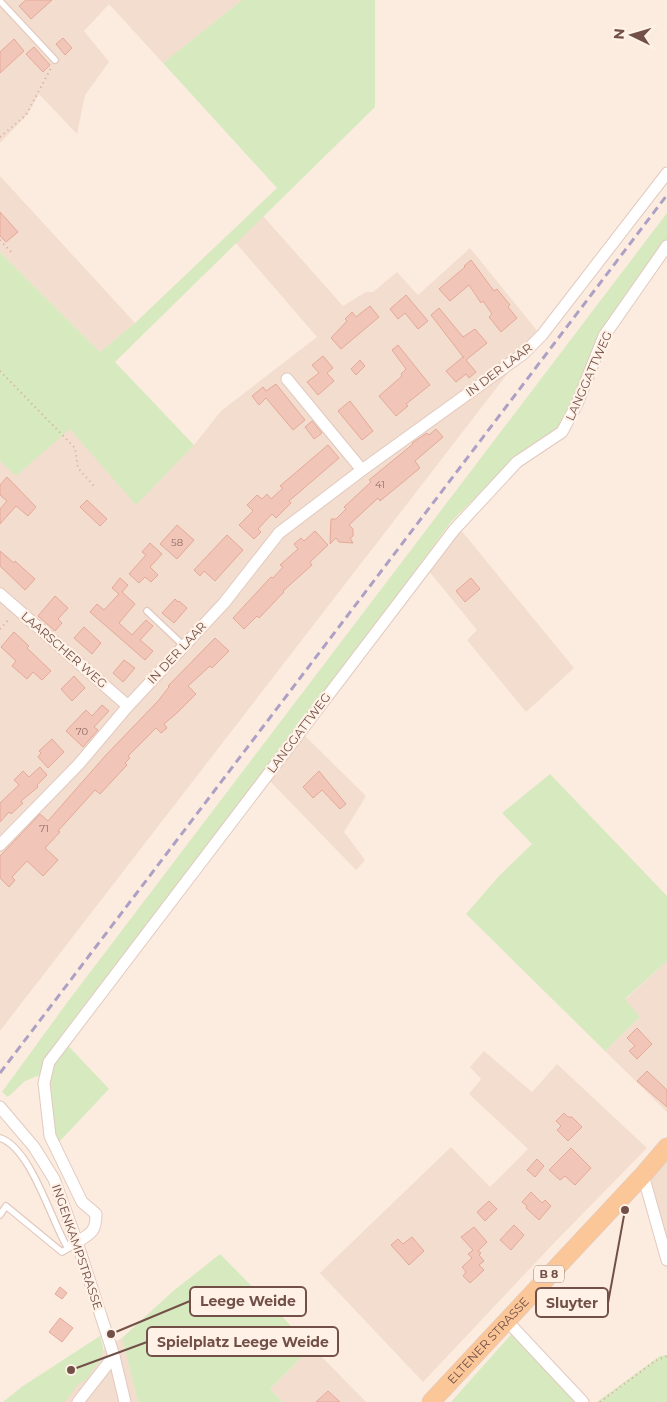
<svg xmlns="http://www.w3.org/2000/svg" width="667" height="1402" viewBox="0 0 667 1402" font-family="Montserrat,sans-serif">
	<rect width="100%" height="100%" fill="#fcece0"/>
	<g fill="#f3ddce">
		<polygon points="0,0 242,0 163,63 109,4 84,31 109,62 85,95 77,134 39,94 27,115 0,143"/>
		<polygon points="0,176 135,323 100,352 0,252"/>
		<polygon points="263,216 343,306 366,292 373,292 397,272 418,295 470,248 539,333 0,1031 0,461 16,476 70,428 136,504 194,445 221,411 317,337 235,242"/>
		<polygon points="460,529 574,668 526,712 467,640 477,630 428,570"/>
		<polygon points="305,736 366,796 344,832 365,860 356,870 268,779"/>
		<polygon points="667,961 667,1112 605,1051 640,1017 625,1000"/>
		<polygon points="484,1051 532,1092 557,1064 647,1148 554,1243 423,1382 320,1273 451,1147 490,1187 528,1149 469,1094 481,1079 470,1067"/>
		<polygon points="667,1159 667,1242 651,1179"/>
		<polygon points="122,1338 138,1402 60,1402 91,1357"/>
		<polygon points="312,1347 366,1402 283,1402 270,1389"/>
	</g>
	<g fill="#d7e9bf">
		<polygon points="242,0 375,0 375,107 115,362 194,445 136,505 70,429 16,476 0,461 0,252 100,352 135,323 277,188 163,63"/>
		<polygon points="667,213 667,240 602,330 580,384 558,430 518,454 451,522 379,620 60,1037 109,1089 59,1142 55,1136 40,1075 25,1081 8,1097 2,1092 69,1000"/>
		<polygon points="550,774 667,896 667,961 625,999 640,1017 605,1051 466,914 499,876 532,844 502,813"/>
		<polygon points="220,1254 312,1347 270,1389 283,1402 138,1402 122,1338 172,1292"/>
		<polygon points="515,1330 583,1402 451,1402"/>
		<polygon points="100,1336 103,1347 102,1358 85,1381 79,1383 65,1402 3,1402 23,1386"/>
		<polygon points="667,1355 667,1402 597,1402 660,1356"/>
	</g>
	<g fill="#f1c5b8" stroke="#e4a998">
		<polygon points="26,0 52,0 31,19 19,6"/>
		<polygon points="63,38 72,48 65,55 56,44"/>
		<polygon points="14,39 24,51 0,73 0,52"/>
		<polygon points="34,47 50,65 43,72 26,54"/>
		<polygon points="0,212 18,232 6,242 0,236"/>
		<polygon points="471,260 494,291 497,289 510,305 508,307 517,318 501,332 489,317 492,314 483,301 481,303 469,285 450,301 439,289 465,267 464,266"/>
		<polygon points="406,295 428,321 418,329 405,313 398,319 390,309"/>
		<polygon points="370,306 379,317 341,349 331,338 347,321 345,319 352,312 356,317"/>
		<polygon points="439,308 463,337 475,329 487,343 466,360 476,372 469,378 466,374 456,382 446,371 463,357 464,358 431,315"/>
		<polygon points="398,345 430,385 406,404 408,406 396,416 379,396 402,376 401,374 406,369 392,350"/>
		<polygon points="323,356 333,368 327,373 334,381 318,395 307,382 319,373 312,365"/>
		<polygon points="360,360 365,366 356,375 351,369"/>
		<polygon points="276,384 305,420 293,430 266,398 259,405 252,396 263,387 266,391"/>
		<polygon points="350,401 373,431 362,440 338,411"/>
		<polygon points="312,421 322,433 314,439 305,427"/>
		<polygon points="436,429 443,437 415,461 420,468 380,501 378,498 349,525 353,529 353,536 350,538 353,543 339,542 336,538 330,544 331,519 336,519 346,509 344,507 371,482 369,480 413,444 412,443 427,433 429,435"/>
		<polygon points="328,445 339,458 289,501 291,503 276,518 272,514 258,529 261,532 254,539 239,525 253,511 247,505 257,495 262,499 267,494 271,499 283,488 280,486"/>
		<polygon points="7,477 36,507 28,516 16,506 0,524 0,509 7,501 0,495 0,485"/>
		<polygon points="87,500 107,519 100,526 80,507"/>
		<polygon points="177,525 194,540 177,559 160,544"/>
		<polygon points="315,531 328,545 310,562 312,565 283,591 284,592 259,618 257,616 244,629 233,618 271,577 273,578 283,567 280,565 298,549 294,544 301,538 304,541"/>
		<polygon points="227,535 243,550 215,581 204,571 200,576 194,570"/>
		<polygon points="150,543 162,554 150,567 158,575 151,582 145,577 139,583 129,574 146,555 142,552"/>
		<polygon points="0,551 14,563 15,561 35,579 25,590 0,566"/>
		<polygon points="120,578 128,585 122,592 135,604 119,623 132,635 146,620 153,626 140,640 153,651 145,660 90,612 97,604 104,610 119,594 112,588"/>
		<polygon points="471,578 480,589 465,602 456,591"/>
		<polygon points="55,596 68,608 58,619 62,623 55,631 38,616"/>
		<polygon points="175,599 178,602 179,601 187,608 174,623 162,613"/>
		<polygon points="84,627 101,643 92,654 74,638"/>
		<polygon points="14,632 29,646 27,648 51,671 42,680 33,672 27,679 12,666 16,661 1,647"/>
		<polygon points="215,638 229,651 212,668 210,666 188,686 196,694 177,713 164,724 167,728 161,733 156,728 128,756 130,758 125,763 127,765 100,794 95,790 58,831 60,832 45,848 58,860 43,876 27,861 12,877 15,880 9,887 0,878 0,856 40,814 48,821 106,755 158,701 169,687 168,686"/>
		<polygon points="124,660 135,668 123,682 113,673"/>
		<polygon points="74,676 85,688 72,701 61,689"/>
		<polygon points="102,705 109,711 94,727 98,730 83,747 66,731 86,710 92,716"/>
		<polygon points="52,739 64,752 48,768 38,757 41,753 39,751"/>
		<polygon points="40,767 47,775 37,785 38,787 21,801 23,803 11,814 9,812 0,822 0,803 19,785 14,780 23,771 29,777"/>
		<polygon points="319,771 346,804 340,809 322,790 313,798 303,787"/>
		<polygon points="637,1028 652,1044 637,1059 629,1051 635,1046 627,1038"/>
		<polygon points="647,1071 667,1090 667,1107 637,1081"/>
		<polygon points="564,1113 568,1117 572,1117 582,1127 568,1141 557,1130 561,1126 556,1121"/>
		<polygon points="571,1148 591,1168 575,1185 565,1176 560,1180 549,1170"/>
		<polygon points="537,1159 544,1166 535,1177 527,1170"/>
		<polygon points="531,1192 542,1203 545,1200 551,1206 539,1220 526,1208 527,1206 522,1202"/>
		<polygon points="489,1201 497,1209 485,1221 477,1212"/>
		<polygon points="514,1225 524,1235 511,1250 500,1240"/>
		<polygon points="474,1227 487,1242 478,1251 481,1253 479,1255 484,1261 479,1265 484,1270 470,1283 463,1276 466,1272 462,1267 472,1258 468,1254 473,1250 461,1237"/>
		<polygon points="412,1237 424,1251 409,1265 391,1245 398,1239 403,1244"/>
		<polygon points="60,1287 67,1293 62,1299 55,1294"/>
		<polygon points="60,1318 73,1328 62,1342 49,1332"/>
		<polygon points="328,1391 340,1402 316,1402"/>
	</g>
	<g fill="none" stroke-linecap="round" stroke-linejoin="round">
		<defs>
			<g id="lane">
				<polyline points="0,1 55,60"/>
				<polyline points="147,611 184,646"/>
				<path d="M 0,1138 C 30,1147 51,1219 66,1245 L 77,1242"/>
				<polyline points="0,1215 6,1206 62,1252 74,1245"/>
			</g>
			<g id="street">
				<polyline points="287,379 362,470"/>
				<polyline points="0,594 128,706"/>
				<polyline points="0,845 78,765 128,706 224,603 279,533 362,470 523,354 542,335 667,173"/>
				<polyline points="0,1107 34,1147 54,1179 77,1242 114,1356 125,1402"/>
				<polyline points="643,1175 667,1260"/>
				<path d="M 77,1242 C 92,1233 96,1231 96,1214 L 82,1202 L 50,1136 L 44,1083 L 49,1062 L 454,530 L 517,462 L 562,432 L 577,404 L 604,336 L 667,246"/>
				<polyline points="507,1321 583,1402"/>
				<polyline points="78,1402 114,1356"/>
			</g>
			<g id="primary">
				<path id="s1" d="M 431,1402 L 643,1175 L 667,1147"/>
			</g>
		</defs>
		<use href="#lane" stroke="#e2c9bf" stroke-width="8"/>
		<use href="#street" stroke="#e2c9bf" stroke-width="13"/>
		<use href="#primary" stroke="#d8cecc" stroke-width="19"/>
		<g stroke="#d5a99b" stroke-width="2" stroke-dasharray="1 4" stroke-linecap="butt">
			<polyline points="0,137 26,115 51,68"/>
			<polyline points="0,240 13,254"/>
			<polyline points="0,371 75,448 78,468 94,486"/>
			<polyline points="0,629 10,618"/>
			<polyline points="600,1402 655,1361 667,1356"/>
		</g>
		<use href="#lane" stroke="#fff" stroke-width="5.5"/>
		<use href="#street" stroke="#fff" stroke-width="11"/>
		<use href="#primary" stroke="#fbc698" stroke-width="18"/>
		<polyline stroke="#ada0c4" stroke-width="3" stroke-dasharray="8 5" stroke-linecap="butt" points="0,1073 667,195"/>
	</g>
	<g text-anchor="middle" stroke-width="4.5" stroke-linejoin="round" paint-order="stroke">
		<g font-size="10" fill="#926d64">
			<text x="380" y="488">41</text>
			<text x="177" y="546">58</text>
			<text x="82" y="735">70</text>
			<text x="44" y="832">71</text>
		</g>
		<rect fill="#fff1e6" stroke="#9c8077" stroke-width="1" x="534" y="1265.5" width="30" height="17" rx="4"/>
		<g font-size="11" font-weight="bold" fill="#725048">
			<text x="549" y="1278">B 8</text>
		</g>
		<g font-size="12" fill="#725048" stroke="#fff1e6">
			<text transform="translate(499 370) rotate(-37)" y="4">IN DER LAAR</text>
			<text transform="translate(589 376) rotate(-66)" y="4">LANGGATTWEG</text>
			<text transform="translate(64 650) rotate(41)" y="4">LAARSCHER WEG</text>
			<text transform="translate(177 653) rotate(-47)" y="4">IN DER LAAR</text>
			<text transform="translate(299 733) rotate(-53)" y="4">LANGGATTWEG</text>
			<text transform="translate(77 1247) rotate(71)" y="4">INGENKAMPSTRASSE</text>
			<text dy="4" stroke="none"><textPath href="#s1" startOffset="84">ELTENER STRASSE</textPath></text>
		</g>
	</g>
	<path fill="none" stroke="#725048" stroke-width="2" d="M111 1334L190 1301M625 1210L608 1303M71 1370L147 1342"/>
	<g fill="#725048" stroke="#fff1e6" stroke-width="2">
		<circle cx="111" cy="1334" r="5"/>
		<circle cx="625" cy="1210" r="5"/>
		<circle cx="71" cy="1370" r="5"/>
	</g>
	<g fill="#fff1e6" stroke="#725048" stroke-width="2">
		<rect x="190" y="1287" width="116" height="29" rx="5"/>
		<rect x="536" y="1288" width="72" height="29" rx="5"/>
		<rect x="147" y="1327" width="191" height="29" rx="5"/>
	</g>
	<g font-size="14" text-anchor="middle" font-weight="bold" fill="#725048">
		<text x="248" y="1306">Leege Weide</text>
		<text x="572" y="1308">Sluyter</text>
		<text x="243" y="1347">Spielplatz Leege Weide</text>
	</g>
	<g transform="translate(632 35) rotate(275)" stroke="#fff1e6" stroke-width="4" paint-order="stroke">
	<path d="M0-4L9 19L0 12L-9 19Z" fill="#725048"/>
	<text y="-8" font-size="14" font-weight="bold" text-anchor="middle" fill="#725048">N</text>
	</g>
</svg>
